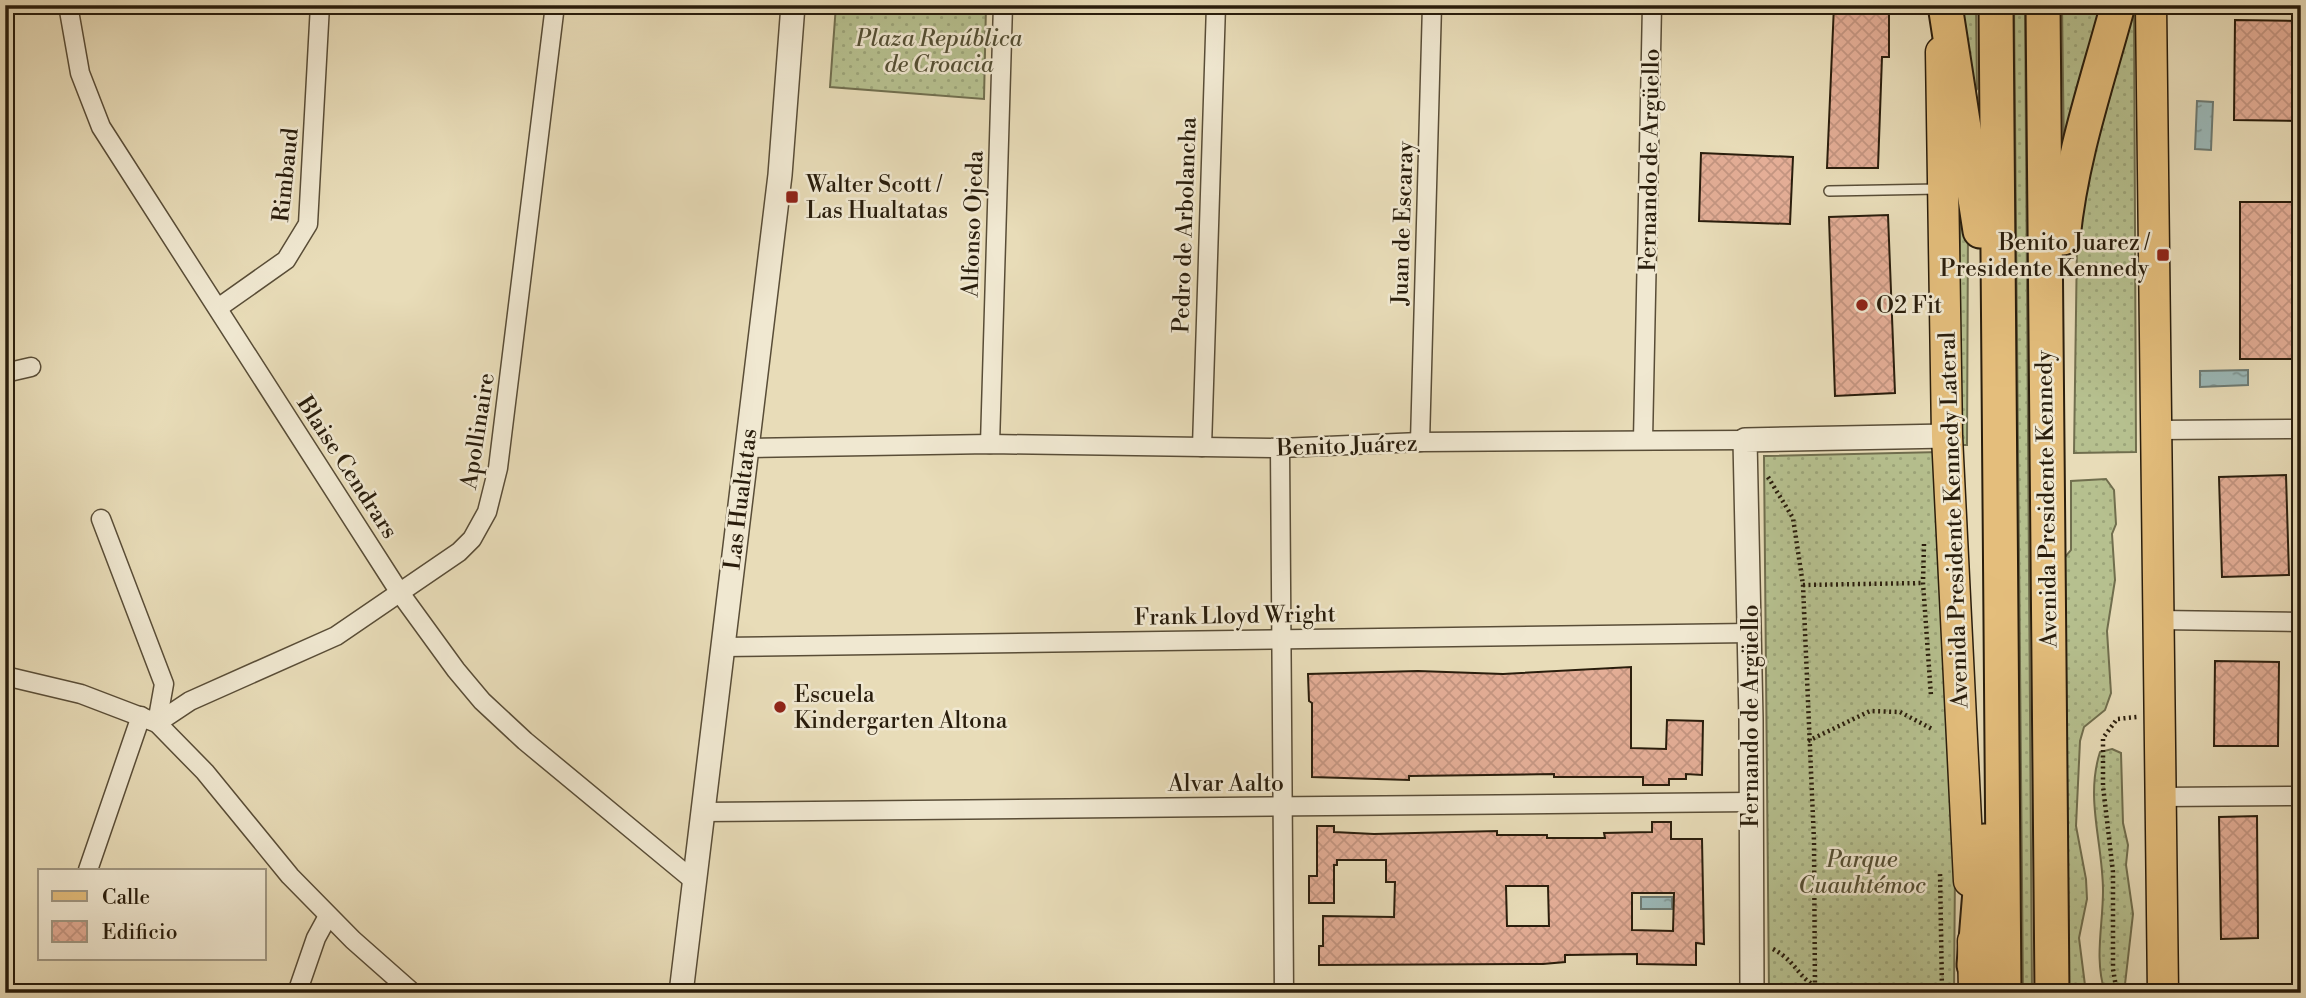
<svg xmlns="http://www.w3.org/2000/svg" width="2306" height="998" viewBox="0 0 2306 998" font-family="'Libre Bodoni',serif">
	<defs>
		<pattern id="grass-dots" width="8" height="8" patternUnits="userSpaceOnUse" patternTransform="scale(1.75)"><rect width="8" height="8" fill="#b6c08f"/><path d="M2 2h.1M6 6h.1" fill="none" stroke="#9ca57a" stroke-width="1.8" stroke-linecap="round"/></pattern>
		<pattern id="water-ripples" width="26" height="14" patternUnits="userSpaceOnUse" patternTransform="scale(1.75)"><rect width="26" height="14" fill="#9bb9b9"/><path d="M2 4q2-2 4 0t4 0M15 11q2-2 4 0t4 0" fill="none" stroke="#7e9695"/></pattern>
		<pattern id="building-cross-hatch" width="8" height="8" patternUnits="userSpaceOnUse" patternTransform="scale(1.75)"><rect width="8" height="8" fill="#e4ae97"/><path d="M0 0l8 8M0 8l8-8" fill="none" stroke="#c49581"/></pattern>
	</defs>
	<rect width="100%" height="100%" fill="#e8dcb8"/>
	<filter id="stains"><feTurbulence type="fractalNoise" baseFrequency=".00286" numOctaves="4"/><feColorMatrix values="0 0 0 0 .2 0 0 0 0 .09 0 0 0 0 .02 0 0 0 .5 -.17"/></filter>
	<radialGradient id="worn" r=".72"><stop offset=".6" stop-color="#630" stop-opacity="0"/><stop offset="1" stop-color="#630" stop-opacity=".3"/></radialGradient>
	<g fill="url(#grass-dots)" stroke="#706e4e" stroke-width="2">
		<polygon points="836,5 986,5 984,99 830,87"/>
		<polygon points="1957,5 1976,5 1977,89 1974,94"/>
		<polygon points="2014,5 2025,5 2032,993 2023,993"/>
		<polygon points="2062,5 2109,5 2064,159"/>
		<polygon points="2134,8 2136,452 2074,453 2077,243 2084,191"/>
		<polygon points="1961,138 1968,225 1967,445 1958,445"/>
		<polygon points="1940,452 1955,869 1954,993 1769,993 1764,456"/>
		<polygon points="2106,479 2114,490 2116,524 2112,534 2115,580 2107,631 2111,693 2105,710 2084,727 2080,741 2076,826 2086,879 2087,899 2079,938 2086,993 2069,993 2065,557 2071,550 2071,481"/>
		<path d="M 2112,749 L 2121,753 L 2123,823 L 2128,845 L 2126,865 L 2133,914 L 2124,993 L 2105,993 C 2094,958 2103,926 2103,891 C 2103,843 2085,799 2100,752 Z"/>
	</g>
	<g fill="url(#water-ripples)" stroke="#6d7b74" stroke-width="2">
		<polygon points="2197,101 2213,102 2211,150 2195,149"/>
		<polygon points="2248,370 2248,385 2200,387 2200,371"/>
		<rect x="1641" y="897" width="31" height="12"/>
	</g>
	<g fill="url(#building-cross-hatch)" stroke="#291d0c" stroke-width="2" fill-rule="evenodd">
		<polygon points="1834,5 1889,5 1889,57 1882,57 1878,168 1827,168"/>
		<polygon points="2235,20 2301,21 2301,121 2234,120"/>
		<polygon points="1701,153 1793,157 1790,224 1699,221"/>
		<rect x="2240" y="202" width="61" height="157"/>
		<polygon points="1888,215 1895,393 1835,396 1829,217"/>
		<polygon points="2286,475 2289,575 2222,577 2219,477"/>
		<polygon points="2215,661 2279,662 2278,746 2214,746"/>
		<polygon points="1631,667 1631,748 1666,749 1667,720 1703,721 1702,775 1686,774 1686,779 1669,779 1669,785 1643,785 1643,777 1554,777 1554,774 1409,776 1409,780 1312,777 1312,703 1309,701 1308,674 1418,671 1503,674"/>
		<polygon points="2257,816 2258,938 2221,939 2219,817"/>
		<path d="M 1652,822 L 1671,822 L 1671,839 L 1702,839 L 1704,944 L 1696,943 L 1696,965 L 1637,964 L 1637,954 L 1565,955 L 1565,962 L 1543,964 L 1319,965 L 1319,946 L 1323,946 L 1323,916 L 1394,917 L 1395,882 L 1386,882 L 1386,860 L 1337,860 L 1337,865 L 1334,865 L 1334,903 L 1309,903 L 1309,876 L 1317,876 L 1317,826 L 1334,826 L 1334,832 L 1374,834 L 1497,831 L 1497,835 L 1547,835 L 1547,838 L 1605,838 L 1604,833 L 1652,832 ZM 1506,886 L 1548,886 L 1549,926 L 1507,926 ZM 1632,893 L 1674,893 L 1673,931 L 1632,930 Z"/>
	</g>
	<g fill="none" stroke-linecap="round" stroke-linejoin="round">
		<defs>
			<polyline id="service" points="1829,191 1938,189"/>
			<g id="minor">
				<polyline points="68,5 80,73 101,127 400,593 456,670 482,701 525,741 693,880"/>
				<polyline points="218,308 286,260 308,224 320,5"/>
				<polyline points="5,373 31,367"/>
				<polyline points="2157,430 2301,429"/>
				<polyline points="1643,440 1652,5"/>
				<polyline points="1420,442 1432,5"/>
				<polyline points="990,444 1003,5"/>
				<polyline points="1202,447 1216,5"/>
				<polyline points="747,448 990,444 1280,448 1420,442 1745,440"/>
				<polyline points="1280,448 1284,993"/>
				<polyline points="101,519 164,684 157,723"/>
				<polyline points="2159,620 2301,622"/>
				<polyline points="722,647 1750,633"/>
				<polyline points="5,676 81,694 157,723 205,772 290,876 353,940 413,993"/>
				<polyline points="157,723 190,701 336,636 459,552 472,539 487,512 498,468 555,5"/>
				<polyline points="2161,797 2301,796"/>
				<polyline points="701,812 1750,802"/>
				<polyline points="88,870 141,716"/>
				<polyline points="297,993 316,938 328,916"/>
			</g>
			<g id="tertiary">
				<polyline points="681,993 780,175 793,5"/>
				<polyline points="1752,993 1751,719 1745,440 1947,436"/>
			</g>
			<g id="primary">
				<polyline points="2151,5 2163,993"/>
				<polyline points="1941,52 1947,436 1969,881"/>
				<polyline points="1973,941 1974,993"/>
			</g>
			<g id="motorway">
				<polyline points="1945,5 1980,231"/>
				<polyline points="1996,5 2004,993"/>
				<polyline points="2043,5 2052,993"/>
				<path d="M 2063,238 C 2071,157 2097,83 2118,5"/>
				<polyline points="1974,965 1984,841"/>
			</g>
		</defs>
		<use href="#service" stroke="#594d37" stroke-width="12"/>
		<use href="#minor" stroke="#594d37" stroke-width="21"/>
		<use href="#tertiary" stroke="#594d37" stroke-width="26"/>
		<use href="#primary" stroke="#291d0c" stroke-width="33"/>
		<use href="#motorway" stroke="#291d0c" stroke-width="37"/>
		<g stroke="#291d0c" stroke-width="4.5" stroke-dasharray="2 3.5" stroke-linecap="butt">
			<polyline points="1768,477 1793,518 1803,585 1814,841 1815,993"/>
			<polyline points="1924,544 1923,583 1931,696"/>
			<polyline points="1803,585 1923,583"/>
			<polyline points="1808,741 1870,711 1900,712 1934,730"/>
			<path d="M 1773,949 C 1803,965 1796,985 1836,993"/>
			<polyline points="1937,993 1942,992 1940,872"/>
			<polyline points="2117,993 2113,969 2113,872 2103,786 2103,738 2117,719 2137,717"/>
		</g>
		<use href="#service" stroke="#f0e8d1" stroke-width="9"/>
		<use href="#minor" stroke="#f0e8d1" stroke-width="18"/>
		<use href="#tertiary" stroke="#f0e8d1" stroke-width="23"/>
		<use href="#primary" stroke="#e4be7c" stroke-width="30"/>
		<use href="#motorway" stroke="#e4be7c" stroke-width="33"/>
	</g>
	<g fill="#8f2418" stroke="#f0e8d1" stroke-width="2.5">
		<rect x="785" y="190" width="14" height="14" rx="3.5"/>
		<rect x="2156" y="248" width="14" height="14" rx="3.5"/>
		<circle cx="1862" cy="305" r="7"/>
		<circle cx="780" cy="707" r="7"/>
	</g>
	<g text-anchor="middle" stroke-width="5" stroke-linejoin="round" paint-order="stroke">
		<g font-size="23" font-style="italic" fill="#534e33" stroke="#f0e8d1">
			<text x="939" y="46">Plaza República<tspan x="939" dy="26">de Croacia</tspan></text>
			<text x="1862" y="867">Parque<tspan x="1862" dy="26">Cuauhtémoc</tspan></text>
		</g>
		<g font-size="23" fill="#291d0c" stroke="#f0e8d1">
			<text transform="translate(1649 160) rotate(-89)" y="8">Fernando de Argüello</text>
			<text transform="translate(285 175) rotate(-84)" y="8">Rimbaud</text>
			<text transform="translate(1402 223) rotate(-88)" y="8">Juan de Escaray</text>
			<text transform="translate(972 224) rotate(-88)" y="8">Alfonso Ojeda</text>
			<text transform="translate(1184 225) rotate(-88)" y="8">Pedro de Arbolancha</text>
			<text transform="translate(477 431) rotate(-81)" y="8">Apollinaire</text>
			<text transform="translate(1347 445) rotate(-2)" y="8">Benito Juárez</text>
			<text transform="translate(348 467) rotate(57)" y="8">Blaise Cendrars</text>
			<text transform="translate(740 499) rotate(-83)" y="8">Las Hualtatas</text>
			<text transform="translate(2046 499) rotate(-91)" y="8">Avenida Presidente Kennedy</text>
			<text transform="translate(1953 520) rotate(-92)" y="8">Avenida Presidente Kennedy Lateral</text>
			<text transform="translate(1235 615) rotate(-1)" y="8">Frank Lloyd Wright</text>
			<text transform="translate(1750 716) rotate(-90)" y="8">Fernando de Argüello</text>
			<text x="1226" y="791">Alvar Aalto</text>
		</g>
		<g font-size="23" fill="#291d0c" stroke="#f0e8d1" text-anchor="start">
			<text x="806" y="192">Walter Scott /<tspan x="806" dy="26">Las Hualtatas</tspan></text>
			<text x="2149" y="250" text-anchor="end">Benito Juarez /<tspan x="2149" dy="26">Presidente Kennedy</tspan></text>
			<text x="1876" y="313">O2 Fit</text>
			<text x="794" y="702">Escuela<tspan x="794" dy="26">Kindergarten Altona</tspan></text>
		</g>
	</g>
	<rect width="2306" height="998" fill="none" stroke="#e8dcb8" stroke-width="28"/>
	<rect x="7" y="7" width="2292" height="984" fill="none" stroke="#291d0c" stroke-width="3.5"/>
	<rect x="14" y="14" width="2278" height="970" fill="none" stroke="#291d0c" stroke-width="2"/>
	<rect x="38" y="869" width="228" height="91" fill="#f0e8d1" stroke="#a09782" stroke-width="2"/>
	<rect x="52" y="891" width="35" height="10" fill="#e4be7c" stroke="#a09782" stroke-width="2"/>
	<text x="102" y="904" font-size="21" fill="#291d0c">Calle</text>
	<rect x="52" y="921" width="35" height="21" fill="url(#building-cross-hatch)" stroke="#a09782" stroke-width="2"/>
	<text x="102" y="939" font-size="21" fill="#291d0c">Edificio</text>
	<rect width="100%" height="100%" filter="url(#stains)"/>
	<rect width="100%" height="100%" fill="url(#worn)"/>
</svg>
